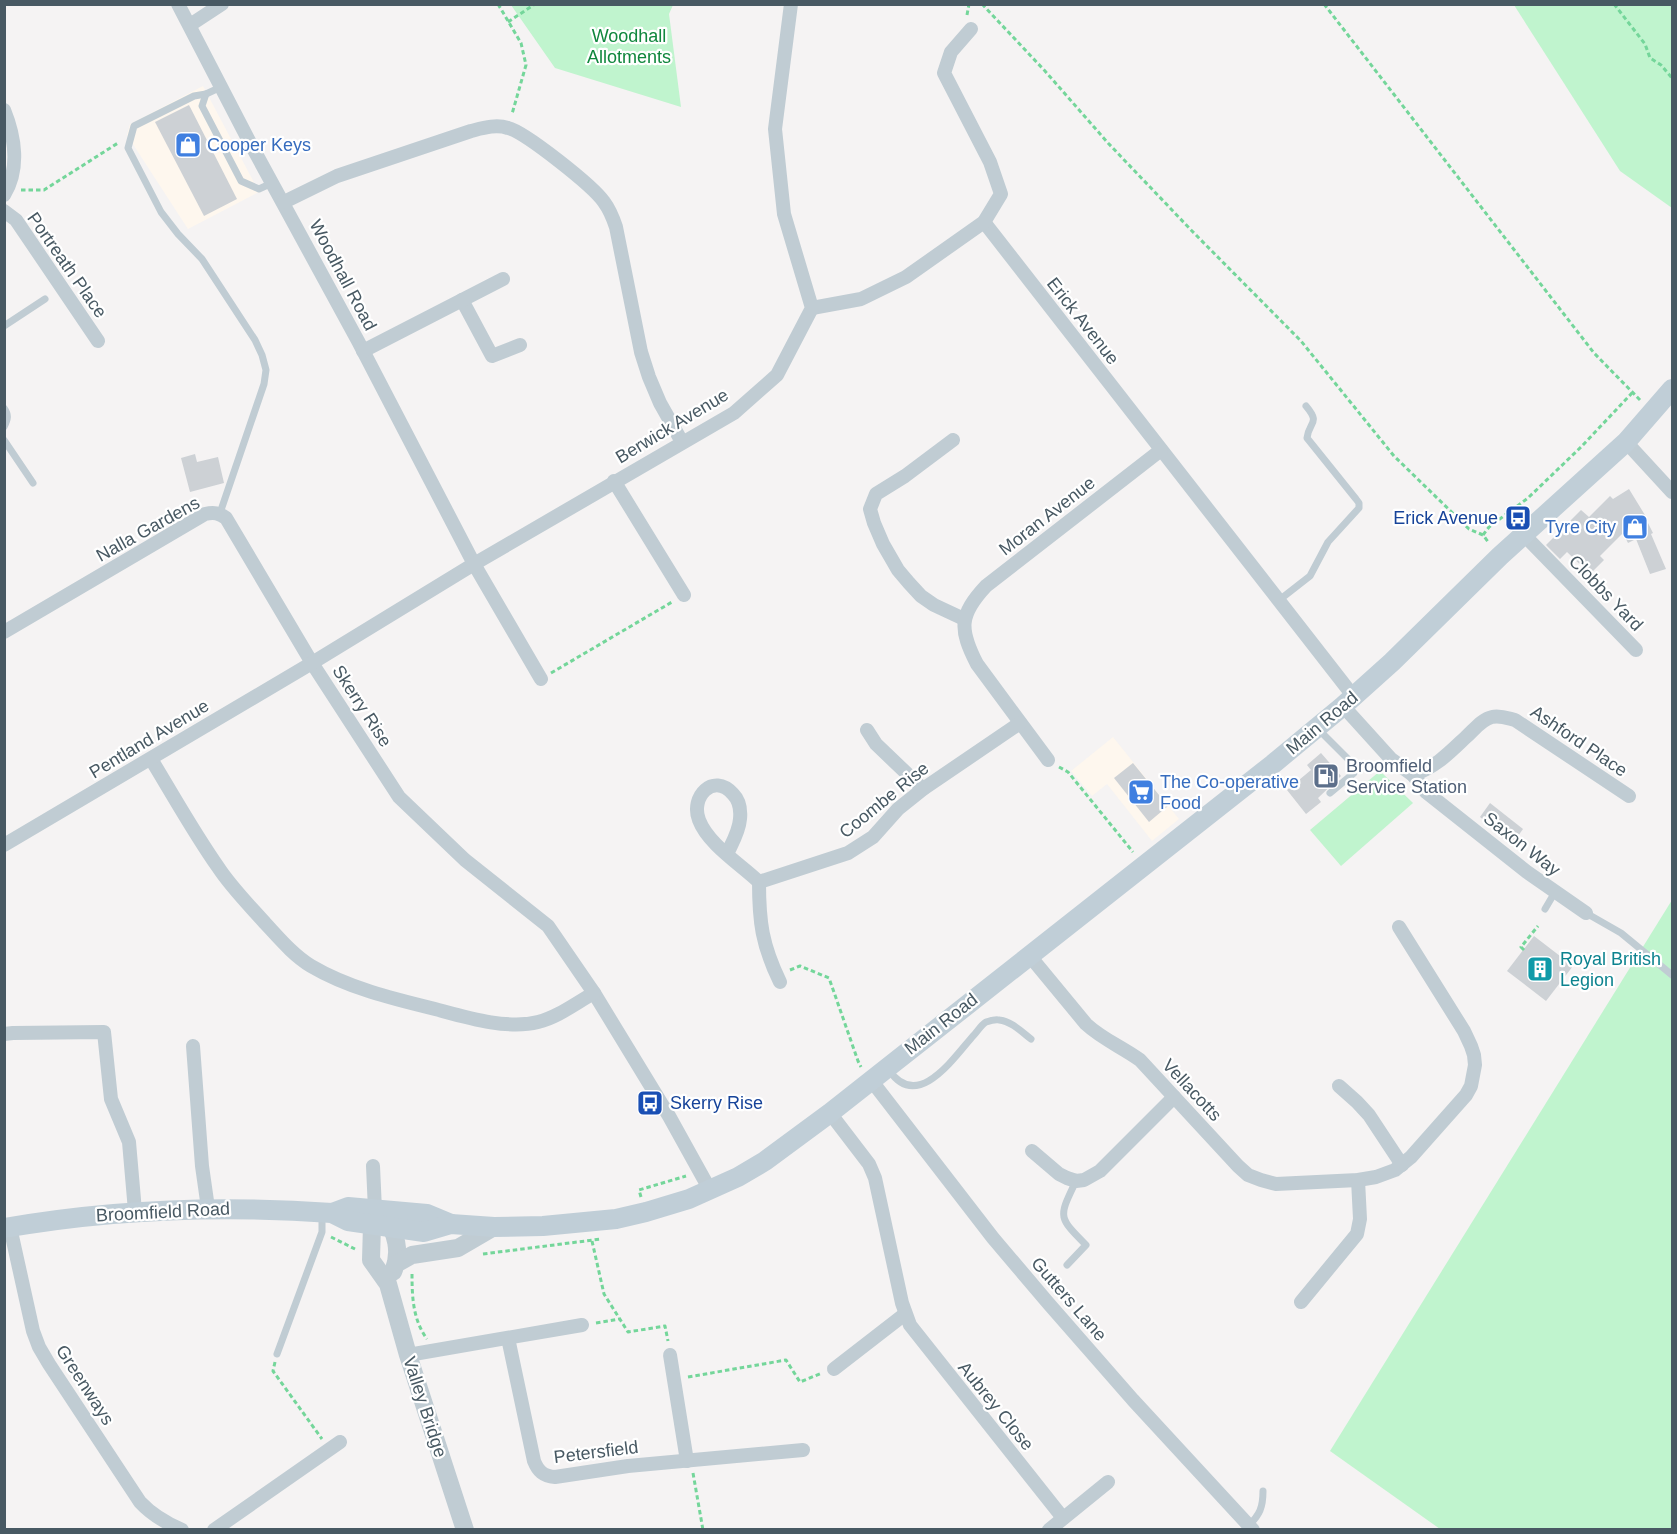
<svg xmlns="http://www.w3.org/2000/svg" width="1677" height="1534" viewBox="0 0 1677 1534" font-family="Arial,sans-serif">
	<rect width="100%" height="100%" fill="#f5f3f3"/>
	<g fill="#fef7ee">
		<polygon points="203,86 259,192 188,229 127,135 130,124"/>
		<polygon points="1113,737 1179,819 1152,841 1107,784 1092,796 1071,771"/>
	</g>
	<g fill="#c0f4ce">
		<polygon points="511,5 673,5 669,14 681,107 555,68"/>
		<polygon points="1514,5 1672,5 1672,208 1620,171"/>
		<polygon points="1380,771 1413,803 1341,866 1310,830"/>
		<polygon points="1672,900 1672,1529 1440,1529 1330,1451"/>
	</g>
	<g fill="#cdd1d5">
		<polygon points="189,105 237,199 204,216 155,122"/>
		<polygon points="195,454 197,462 218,457 224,483 190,492 181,458"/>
		<polygon points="1629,489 1648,520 1647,521 1653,533 1651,534 1666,569 1650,574 1636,539 1628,543 1623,533 1600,556 1604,560 1590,574 1567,552 1560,559 1546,545 1581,510 1589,517 1610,496 1613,499"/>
		<polygon points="1321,753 1341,776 1318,798 1321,802 1306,814 1287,790 1311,770 1307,765"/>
		<polygon points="1133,763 1168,806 1149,822 1114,778"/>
		<polygon points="1490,803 1523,829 1513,843 1480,817"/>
		<polygon points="1534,936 1573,966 1546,1001 1507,971"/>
	</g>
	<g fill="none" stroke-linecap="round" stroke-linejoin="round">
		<g stroke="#74d69a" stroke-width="3" stroke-dasharray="4.5 3" stroke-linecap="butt">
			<polyline points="498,4 521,43 526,65 512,114"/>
			<polyline points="982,4 1045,71 1108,143 1192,231 1301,341 1394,456 1469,529 1483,535 1489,543"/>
			<polyline points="1324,4 1594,353 1641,401"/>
			<polyline points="1614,4 1645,44 1650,58 1661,65 1672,78"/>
			<polyline points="967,15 969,4"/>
			<polyline points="508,22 535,4"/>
			<polyline points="21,190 44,190 118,143"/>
			<polyline points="1483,535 1489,527 1528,498 1581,447 1632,393"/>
			<polyline points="551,673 672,602"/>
			<polyline points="1059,767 1068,772 1133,852"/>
			<polyline points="1524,950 1521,947 1538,926"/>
			<polyline points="790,970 800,966 829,978 858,1061 861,1067"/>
			<polyline points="641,1197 639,1190 686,1176"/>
			<polyline points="331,1237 355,1249"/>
			<polyline points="592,1241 604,1294 628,1332 665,1326 668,1341"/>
			<polyline points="483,1254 601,1239"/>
			<path d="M 412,1274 C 412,1297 413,1320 427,1339"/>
			<polyline points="596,1323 619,1319"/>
			<polyline points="275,1362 273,1371 322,1439"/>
			<polyline points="688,1377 786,1360 800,1382 822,1373"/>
			<polyline points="693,1473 703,1530"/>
		</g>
		<g stroke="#c0ccd3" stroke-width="7">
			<polyline points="221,87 206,94 202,106 241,181 259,189 272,183"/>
			<polyline points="206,94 194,96 134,126 128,148 161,212 178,234 202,259 255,340 262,355 266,370 264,384 220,513"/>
			<polyline points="4,326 45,299"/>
			<path d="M 4,408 C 9,415 8,419 4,427"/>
			<polyline points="4,440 33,483"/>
			<path d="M 1278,601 L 1310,576 L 1328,542 L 1359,508 L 1359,503 L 1356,499 L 1307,438 C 1309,421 1321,424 1306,406"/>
			<polyline points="1319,730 1355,766 1354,773 1330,793"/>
			<polyline points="1545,909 1555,892"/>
			<polyline points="1586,913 1621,933 1672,975"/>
			<path d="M 889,1070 C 917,1112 953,1059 973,1036 C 977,1032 981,1025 986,1022 C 989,1021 996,1019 999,1020 C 1011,1021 1022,1032 1031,1039"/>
			<path d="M 1067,1265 L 1086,1245 C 1057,1216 1059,1217 1076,1181"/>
			<polyline points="277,1354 322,1232 322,1215"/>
			<path d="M 1248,1526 C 1260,1515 1263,1507 1263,1491"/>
		</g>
		<g stroke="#c0ccd3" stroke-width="14">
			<polyline points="178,4 248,139 358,341 474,564 541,679"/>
			<polyline points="190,25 222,4"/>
			<path d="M 4,110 C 15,137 20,169 4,195"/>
			<path d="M 284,202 L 337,176 L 471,131 C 483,128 496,124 508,128 C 525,132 593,186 604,202 C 610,210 613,218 616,227 L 641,352 L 649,377 L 660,403 L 682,442"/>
			<polyline points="4,211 16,220 98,341"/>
			<polyline points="984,222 1354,697"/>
			<polyline points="462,300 492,356 520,345"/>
			<polyline points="812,308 861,299 906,277 984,222 1001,194 990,162 944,73 951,52 971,29"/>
			<polyline points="363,351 503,279"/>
			<polyline points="953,440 905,476 876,494 870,509 874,523 883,544 898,570 909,583 921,596 934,605 964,619"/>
			<polyline points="1626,442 1672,492"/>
			<polyline points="614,481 684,595"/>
			<polyline points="1524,535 1636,650"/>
			<path d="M 4,632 L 205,514 C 214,512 219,513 226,518 L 312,663 L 399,797 L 465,860 L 548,926 L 594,993 L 669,1116 L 710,1190"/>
			<path d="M 1343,706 L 1391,759 L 1413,775 C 1436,767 1449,753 1466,737 C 1474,730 1482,719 1492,717 C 1500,715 1507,718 1515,720 L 1629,796"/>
			<polyline points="867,730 876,744 923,789"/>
			<path d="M 151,759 C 173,795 194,833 218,867 C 231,887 249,905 265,923 C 279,938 293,955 311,966 C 348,988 394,999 435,1009 C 465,1017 507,1030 538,1022 C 558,1017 576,1003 594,993"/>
			<path d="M 1048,760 L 977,664 C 959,629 959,615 986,586 L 1161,450"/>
			<polyline points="1413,775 1426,792 1527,872 1586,913"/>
			<polyline points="4,845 312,663 474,564 734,413 777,375 812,308 784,214 775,129 791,4"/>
			<path d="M 727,854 C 732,843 739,832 740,819 C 741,809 740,801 733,794 C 713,772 690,797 699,820 C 708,844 740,864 759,882"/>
			<path d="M 1029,955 L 1086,1024 C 1102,1039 1122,1047 1140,1060 L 1238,1166 L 1248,1175 L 1261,1180 L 1276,1184 L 1358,1180 L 1376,1177 L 1395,1170 L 1411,1157 L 1466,1095 L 1471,1086 L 1475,1065 L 1474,1055 L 1471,1046 L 1464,1031 L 1399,927"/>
			<path d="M 780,982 C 762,945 759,922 759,882 L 848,853 L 873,837 L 898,809 L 923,789 L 1020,723"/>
			<polyline points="4,1034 13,1033 104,1032 111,1099 129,1142 135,1211"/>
			<polyline points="193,1046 202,1166 208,1208"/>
			<polyline points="871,1080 993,1238 1049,1304 1133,1400 1253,1530"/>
			<polyline points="1339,1086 1357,1102 1369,1115 1402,1165"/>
			<polyline points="830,1113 869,1164 875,1178 902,1303 910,1325 1063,1518"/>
			<polyline points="1032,1151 1059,1174 1067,1178 1076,1181 1084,1180 1100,1171 1174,1097"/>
			<polyline points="373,1166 375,1210"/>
			<path d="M 10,1227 L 33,1331 L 39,1347 L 49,1364 L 140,1502 C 152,1515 166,1523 182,1530"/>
			<polyline points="1301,1302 1357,1234 1360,1219 1358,1180"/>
			<path d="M 508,1338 L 534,1461 C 538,1471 543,1476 555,1477 L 628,1466 L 803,1450"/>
			<polyline points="408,1355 582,1325"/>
			<polyline points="670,1355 687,1461"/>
			<polyline points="834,1369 905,1314"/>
			<polyline points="214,1530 340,1442"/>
			<polyline points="1049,1530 1108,1482"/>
		</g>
		<g stroke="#c0ccd3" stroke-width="18">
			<polyline points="375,1210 372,1225 371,1260 388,1284 408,1355 465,1530"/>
			<path d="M 383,1217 C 397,1231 401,1253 393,1272"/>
			<polyline points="396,1264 412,1255 458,1248 494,1227"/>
		</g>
		<g stroke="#c0ced7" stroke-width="20">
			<polyline points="332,1213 348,1207 427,1214 451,1224"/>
			<path d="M 4,1228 C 113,1209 222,1205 332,1213 L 348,1221 L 424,1232 L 451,1224 L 494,1227 L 543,1226 L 616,1219 L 646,1212 L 689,1199 L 738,1177 L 765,1161 L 830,1113 L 1273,764 L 1343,706 L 1392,662 L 1500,556 L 1626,442 L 1672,389"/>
		</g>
	</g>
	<defs>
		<symbol id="shop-square" viewBox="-11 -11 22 22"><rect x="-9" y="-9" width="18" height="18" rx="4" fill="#3f7fe0" stroke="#fff"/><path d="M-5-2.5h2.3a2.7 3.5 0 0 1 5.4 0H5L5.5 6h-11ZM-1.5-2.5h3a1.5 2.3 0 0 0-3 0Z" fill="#fff"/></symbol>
		<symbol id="bus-square" viewBox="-11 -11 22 22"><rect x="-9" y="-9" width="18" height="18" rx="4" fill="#1a4fb4" stroke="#fff"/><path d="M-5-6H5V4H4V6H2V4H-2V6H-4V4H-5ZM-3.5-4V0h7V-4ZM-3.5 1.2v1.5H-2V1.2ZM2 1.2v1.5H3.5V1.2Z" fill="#fff"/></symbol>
		<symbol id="fuel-square" viewBox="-11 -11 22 22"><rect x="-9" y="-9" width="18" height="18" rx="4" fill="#5c6f8a" stroke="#fff"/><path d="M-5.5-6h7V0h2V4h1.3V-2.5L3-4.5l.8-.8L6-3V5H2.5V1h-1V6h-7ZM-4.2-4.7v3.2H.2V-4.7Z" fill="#fff"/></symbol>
		<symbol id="supermarket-square" viewBox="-11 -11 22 22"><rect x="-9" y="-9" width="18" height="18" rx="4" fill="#3f7fe0" stroke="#fff"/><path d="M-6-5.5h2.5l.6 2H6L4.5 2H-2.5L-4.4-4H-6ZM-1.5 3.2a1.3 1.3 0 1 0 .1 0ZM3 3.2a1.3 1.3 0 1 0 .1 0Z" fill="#fff"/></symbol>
		<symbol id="building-square" viewBox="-11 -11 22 22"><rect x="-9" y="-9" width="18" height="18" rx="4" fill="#0f9aa8" stroke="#fff"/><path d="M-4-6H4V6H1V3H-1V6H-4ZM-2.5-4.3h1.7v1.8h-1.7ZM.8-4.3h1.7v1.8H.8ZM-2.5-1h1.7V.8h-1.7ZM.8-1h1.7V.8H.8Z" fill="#fff"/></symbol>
	</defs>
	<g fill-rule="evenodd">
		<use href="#shop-square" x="173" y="130" width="30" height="30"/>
		<use href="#bus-square" x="1503" y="503" width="30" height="30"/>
		<use href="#shop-square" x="1620" y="512" width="30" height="30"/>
		<use href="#fuel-square" x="1311" y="761" width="30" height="30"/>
		<use href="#supermarket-square" x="1126" y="777" width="30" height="30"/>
		<use href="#building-square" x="1525" y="954" width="30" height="30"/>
		<use href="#bus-square" x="635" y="1088" width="30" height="30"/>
	</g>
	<g text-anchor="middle" stroke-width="4.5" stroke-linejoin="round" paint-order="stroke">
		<g font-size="18" fill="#10873d" stroke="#fff">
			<text x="629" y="42">Woodhall<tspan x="629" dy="21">Allotments</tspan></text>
		</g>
		<g font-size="18" fill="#366cbe" stroke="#fff" text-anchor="start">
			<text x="207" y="151">Cooper Keys</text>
			<text x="1616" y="533" text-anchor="end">Tyre City</text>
			<text x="1160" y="788">The Co-operative<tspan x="1160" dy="21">Food</tspan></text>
		</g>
		<g font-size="18" fill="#485963" stroke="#fff">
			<text transform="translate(67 265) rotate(55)" y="6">Portreath Place</text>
			<text transform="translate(343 275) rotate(62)" y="6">Woodhall Road</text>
			<text transform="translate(1083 321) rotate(52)" y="6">Erick Avenue</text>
			<text transform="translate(672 426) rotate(-31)" y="6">Berwick Avenue</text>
			<text transform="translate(1047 516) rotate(-38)" y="6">Moran Avenue</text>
			<text transform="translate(148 529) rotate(-29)" y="6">Nalla Gardens</text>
			<text transform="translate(1606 593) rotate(46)" y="6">Clobbs Yard</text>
			<text transform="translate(362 706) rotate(57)" y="6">Skerry Rise</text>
			<text transform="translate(1322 723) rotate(-40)" y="6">Main Road</text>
			<text transform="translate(149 739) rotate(-31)" y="6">Pentland Avenue</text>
			<text transform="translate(1579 741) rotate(34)" y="6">Ashford Place</text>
			<text transform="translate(884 800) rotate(-39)" y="6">Coombe Rise</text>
			<text transform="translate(1522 844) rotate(38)" y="6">Saxon Way</text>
			<text transform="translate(941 1024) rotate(-38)" y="6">Main Road</text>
			<text transform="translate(1192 1090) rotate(47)" y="6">Vellacotts</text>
			<text transform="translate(163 1212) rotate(-3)" y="6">Broomfield Road</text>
			<text transform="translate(1069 1299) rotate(49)" y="6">Gutters Lane</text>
			<text transform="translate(85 1385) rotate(57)" y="6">Greenways</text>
			<text transform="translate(996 1406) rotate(51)" y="6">Aubrey Close</text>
			<text transform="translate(425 1407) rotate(72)" y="6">Valley Bridge</text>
			<text transform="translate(596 1452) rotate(-7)" y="6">Petersfield</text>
		</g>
		<g font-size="18" fill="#164399" stroke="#fff" text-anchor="end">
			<text x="1498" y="524">Erick Avenue</text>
			<text x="670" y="1109" text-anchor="start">Skerry Rise</text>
		</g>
		<g font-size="18" fill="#4e5e75" stroke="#fff" text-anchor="start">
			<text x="1346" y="772">Broomfield<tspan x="1346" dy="21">Service Station</tspan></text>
		</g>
		<g font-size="18" fill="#0d838f" stroke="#fff" text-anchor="start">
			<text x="1560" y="965">Royal British<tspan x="1560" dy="21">Legion</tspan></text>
		</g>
	</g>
	<rect width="1677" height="1534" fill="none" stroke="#485963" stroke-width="12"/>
</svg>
